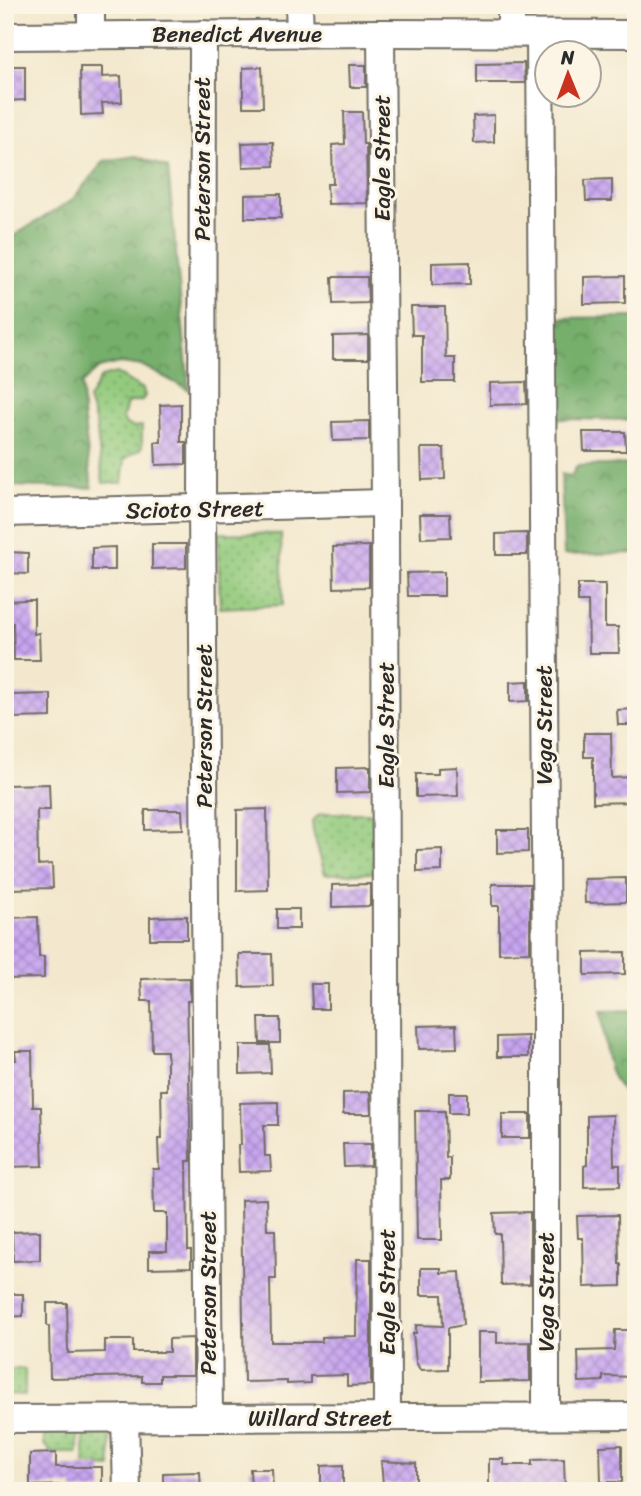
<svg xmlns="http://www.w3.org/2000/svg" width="641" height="1496" viewBox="0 0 641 1496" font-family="Sriracha,sans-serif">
	<defs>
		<pattern id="grass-dots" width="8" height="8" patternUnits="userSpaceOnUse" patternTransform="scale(1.75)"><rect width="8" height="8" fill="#93ca7d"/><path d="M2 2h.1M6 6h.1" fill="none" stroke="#78a467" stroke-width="1.8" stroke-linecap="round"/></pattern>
		<pattern id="forest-crowns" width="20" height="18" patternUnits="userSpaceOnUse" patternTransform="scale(1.75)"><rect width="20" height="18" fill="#76ae6c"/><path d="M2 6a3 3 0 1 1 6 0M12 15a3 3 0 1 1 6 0" fill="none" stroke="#618e59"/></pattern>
		<pattern id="building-cross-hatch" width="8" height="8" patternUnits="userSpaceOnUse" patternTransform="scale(1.75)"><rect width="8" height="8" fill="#c8a5f0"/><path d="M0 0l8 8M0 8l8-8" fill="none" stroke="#a387c3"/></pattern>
	</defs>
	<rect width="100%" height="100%" fill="#fcf5e5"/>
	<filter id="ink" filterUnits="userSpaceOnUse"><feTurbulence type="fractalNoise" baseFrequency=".0143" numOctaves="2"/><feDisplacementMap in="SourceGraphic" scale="14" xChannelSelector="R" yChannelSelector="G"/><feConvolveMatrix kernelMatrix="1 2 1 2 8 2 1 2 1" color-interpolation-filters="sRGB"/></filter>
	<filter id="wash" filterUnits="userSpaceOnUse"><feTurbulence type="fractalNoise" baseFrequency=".00686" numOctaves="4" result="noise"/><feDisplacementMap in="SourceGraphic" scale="28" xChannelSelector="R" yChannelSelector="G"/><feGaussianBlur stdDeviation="1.57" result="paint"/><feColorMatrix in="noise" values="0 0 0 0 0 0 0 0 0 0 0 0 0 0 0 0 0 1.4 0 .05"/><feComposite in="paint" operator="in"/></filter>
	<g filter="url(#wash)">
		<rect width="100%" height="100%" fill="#f3e8cd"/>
		<g fill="url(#grass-dots)" stroke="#5f7a54" stroke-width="2">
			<polygon points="116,373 143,389 145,396 142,400 127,403 123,418 125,424 133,427 142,426 142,448 125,459 122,483 103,483 96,424 88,400 101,377"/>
			<polygon points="218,533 281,534 283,605 220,608"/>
			<polygon points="329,813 373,813 373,873 325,874 313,831 312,821 320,814"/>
			<polygon points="5,1369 25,1369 25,1395 5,1394"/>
			<polygon points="78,1431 78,1453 50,1453 48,1448 44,1445 44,1432"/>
			<polygon points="110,1431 111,1468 100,1467 99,1465 85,1465 83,1432"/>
			<polygon points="5,1432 8,1432 11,1491 5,1491"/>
		</g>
		<g fill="url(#forest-crowns)" stroke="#506c4c" stroke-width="2">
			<polygon points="136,156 168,168 189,390 143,366 120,363 99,368 82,383 83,413 92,488 5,486 5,241 72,200 104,161"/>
			<polygon points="636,317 636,420 556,419 555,318"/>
			<polygon points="636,464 636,553 564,555 561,474 571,476 577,466"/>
			<path d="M 636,1010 L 636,1102 C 603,1084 605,1044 601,1011 Z"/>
		</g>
		<g id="blocks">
			<g fill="url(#building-cross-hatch)">
				<polygon points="524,63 525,83 477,83 477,64"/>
				<polygon points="349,65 366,65 366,87 350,87"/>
				<polygon points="5,66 25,66 25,100 5,101"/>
				<polygon points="80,67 102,67 102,77 121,76 122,102 102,103 103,114 81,115"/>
				<polygon points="262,67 263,107 243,107 243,68"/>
				<polygon points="344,112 362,112 363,144 366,144 367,203 328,204 327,184 333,184 332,145 345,144"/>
				<polygon points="494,115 494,142 474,143 473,116"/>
				<polygon points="273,142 274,166 243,167 242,143"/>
				<polygon points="612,179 612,201 586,201 585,180"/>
				<polygon points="281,194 281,218 245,218 245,195"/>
				<polygon points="470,262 470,284 432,285 432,263"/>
				<polygon points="625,276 625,303 584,304 584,277"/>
				<polygon points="332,277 367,277 368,303 333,304"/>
				<polygon points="411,307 445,307 446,358 455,358 455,382 422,382 422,335 412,335"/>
				<polygon points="368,335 368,359 333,359 333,336"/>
				<polygon points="526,382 527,404 490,405 490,383"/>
				<polygon points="181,404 181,442 186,442 186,464 156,465 155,442 161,442 160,405"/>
				<polygon points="369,421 369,440 333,441 332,422"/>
				<polygon points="583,432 625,432 626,451 584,451"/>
				<polygon points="421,448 444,448 445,479 422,480"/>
				<polygon points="420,514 450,514 451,537 421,538"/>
				<polygon points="527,533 527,555 496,555 496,534"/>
				<polygon points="152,544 186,544 186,568 152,569"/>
				<polygon points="369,546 369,587 334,588 333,547"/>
				<polygon points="115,547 115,570 92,570 92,548"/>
				<polygon points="9,552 28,553 28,574 8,573"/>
				<polygon points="444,572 444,596 408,596 407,573"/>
				<polygon points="578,584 605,584 605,627 618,627 619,653 589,653 588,602 578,602"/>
				<polygon points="27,600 34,600 34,634 39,633 40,660 14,660 13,623 7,623 6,601"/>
				<polygon points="528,681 528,701 510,702 510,682"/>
				<polygon points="51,694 51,717 12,718 12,695"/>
				<polygon points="635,709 635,725 618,725 617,710"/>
				<polygon points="584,733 611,733 612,778 634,777 634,802 593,803 593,757 584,757"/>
				<polygon points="370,767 370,792 337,793 337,768"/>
				<polygon points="457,767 458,796 416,797 416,774 438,774 438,768"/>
				<polygon points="49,784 50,810 37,810 38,865 52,864 53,888 9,889 8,811 5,811 5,785"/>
				<polygon points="267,809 268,890 237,891 237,810"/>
				<polygon points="145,810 182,810 183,829 145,830"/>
				<polygon points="497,830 528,830 528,852 497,853"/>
				<polygon points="442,849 442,871 417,872 417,850"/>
				<polygon points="626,878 626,902 585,903 584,879"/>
				<polygon points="370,884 370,906 332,907 332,885"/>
				<polygon points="492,884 530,884 530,952 499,953 499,906 492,906"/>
				<rect x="277" y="909" width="22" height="20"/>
				<polygon points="187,916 187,939 150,939 150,917"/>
				<polygon points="38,917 39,957 44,957 44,978 5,979 5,918"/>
				<polygon points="625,952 625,974 585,975 585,953"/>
				<polygon points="239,954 272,954 273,986 240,987"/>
				<polygon points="190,978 190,1001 187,1001 191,1161 187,1161 188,1250 191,1250 191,1267 149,1268 149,1251 167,1251 167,1213 154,1213 153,1169 159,1169 158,1139 162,1139 161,1090 167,1090 167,1051 152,1051 151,1001 142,1001 141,979"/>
				<polygon points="311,984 328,984 328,1009 312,1009"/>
				<polygon points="259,1018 280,1018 280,1043 260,1043"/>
				<polygon points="456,1025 457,1048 419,1049 418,1026"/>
				<polygon points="528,1036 528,1057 497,1057 497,1037"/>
				<polygon points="240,1045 270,1045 271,1073 240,1074"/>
				<polygon points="15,1051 32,1051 33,1107 41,1107 43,1166 5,1167 5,1144 7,1144 5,1060 16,1060"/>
				<polygon points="370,1092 371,1114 343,1114 343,1093"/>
				<rect x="449" y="1093" width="18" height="20"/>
				<polygon points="278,1102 278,1125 264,1125 265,1156 270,1156 271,1171 239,1172 238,1145 241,1145 240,1103"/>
				<polygon points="415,1111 445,1111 446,1158 450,1157 450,1180 441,1180 442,1240 417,1240"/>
				<rect x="502" y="1114" width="28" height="24"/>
				<polygon points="613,1115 614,1165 620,1165 620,1186 584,1187 584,1166 587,1165 587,1116"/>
				<polygon points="343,1144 371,1144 371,1166 344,1167"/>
				<polygon points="266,1199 267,1230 275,1230 276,1279 270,1279 271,1342 322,1342 322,1337 356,1336 357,1259 371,1259 371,1385 347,1386 347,1375 310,1376 310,1383 287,1384 287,1381 244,1382 241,1200"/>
				<polygon points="530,1212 530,1284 501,1285 500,1234 495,1234 494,1213"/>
				<polygon points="618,1215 619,1264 621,1264 621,1286 584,1287 583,1238 578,1238 577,1216"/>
				<polygon points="40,1231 40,1260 13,1261 12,1232"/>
				<polygon points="421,1268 441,1268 441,1273 460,1272 463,1325 448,1328 448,1369 420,1370 416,1362 413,1333 416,1333 416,1325 443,1326 442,1295 421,1295"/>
				<polygon points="5,1294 23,1294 23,1316 5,1317"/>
				<polygon points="47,1303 67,1303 68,1353 105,1352 105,1340 133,1340 133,1352 169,1352 169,1339 193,1338 193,1375 160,1375 160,1382 142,1382 142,1376 50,1378 49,1326 47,1326"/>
				<polygon points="615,1330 636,1330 634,1377 603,1376 603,1381 579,1382 578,1351 614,1350"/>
				<polygon points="478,1332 497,1332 497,1343 530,1342 530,1381 478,1382"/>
				<polygon points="622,1445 622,1482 601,1482 600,1446"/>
				<polygon points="56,1453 56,1467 102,1467 102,1491 73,1491 73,1485 30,1486 30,1454"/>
				<polygon points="489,1459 504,1459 504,1465 532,1465 532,1460 564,1459 565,1491 489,1491"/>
				<polygon points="381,1461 416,1463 416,1483 383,1484"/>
				<polygon points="343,1465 343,1491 321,1491 321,1466"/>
				<polygon points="250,1469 272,1469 273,1491 251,1491"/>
				<polygon points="200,1472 201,1491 163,1491 163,1473"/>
			</g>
		</g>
	</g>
	<g filter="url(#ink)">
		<use href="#blocks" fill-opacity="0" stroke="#716d64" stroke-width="2"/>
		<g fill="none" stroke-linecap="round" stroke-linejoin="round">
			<defs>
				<g id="minor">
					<polyline points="299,5 300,34"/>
					<polyline points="511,5 511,33"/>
					<polyline points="381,33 385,503 387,1417"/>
					<polyline points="203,34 202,509 209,1418"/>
					<polyline points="540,34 546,1001 546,1416"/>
					<polyline points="91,35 91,5"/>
					<polyline points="5,36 381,33 636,34"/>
					<polyline points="5,513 385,503"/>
					<polyline points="125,1418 127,1491"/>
					<polyline points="5,1419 636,1416"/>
				</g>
			</defs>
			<use href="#minor" stroke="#716d64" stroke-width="30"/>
			<use href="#minor" stroke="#fff" stroke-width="26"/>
		</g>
	</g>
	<g text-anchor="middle" stroke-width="6" stroke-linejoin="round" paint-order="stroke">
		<g font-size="23" fill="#2b2b2b" stroke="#fcf5e5">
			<text x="237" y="42">Benedict Avenue</text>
			<text transform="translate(382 158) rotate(-90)" y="8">Eagle Street</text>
			<text transform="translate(202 159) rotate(-90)" y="8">Peterson Street</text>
			<text transform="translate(195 509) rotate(-1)" y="8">Scioto Street</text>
			<text transform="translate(386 725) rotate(-90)" y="8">Eagle Street</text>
			<text transform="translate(544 725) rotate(-90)" y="8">Vega Street</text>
			<text transform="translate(204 726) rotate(-90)" y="8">Peterson Street</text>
			<text transform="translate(387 1292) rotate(-90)" y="8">Eagle Street</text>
			<text transform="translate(546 1292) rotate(-90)" y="8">Vega Street</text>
			<text transform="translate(208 1293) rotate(-90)" y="8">Peterson Street</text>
			<text x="320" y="1426">Willard Street</text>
		</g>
	</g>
	<rect width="641" height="1496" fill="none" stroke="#fcf5e5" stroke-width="28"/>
	<g transform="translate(568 74) rotate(359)"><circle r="33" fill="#fcf5e5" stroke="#a8a49b" stroke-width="2"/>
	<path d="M0-5L12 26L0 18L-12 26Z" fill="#c8321e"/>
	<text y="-10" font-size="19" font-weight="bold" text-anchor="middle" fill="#2b2b2b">N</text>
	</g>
</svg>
